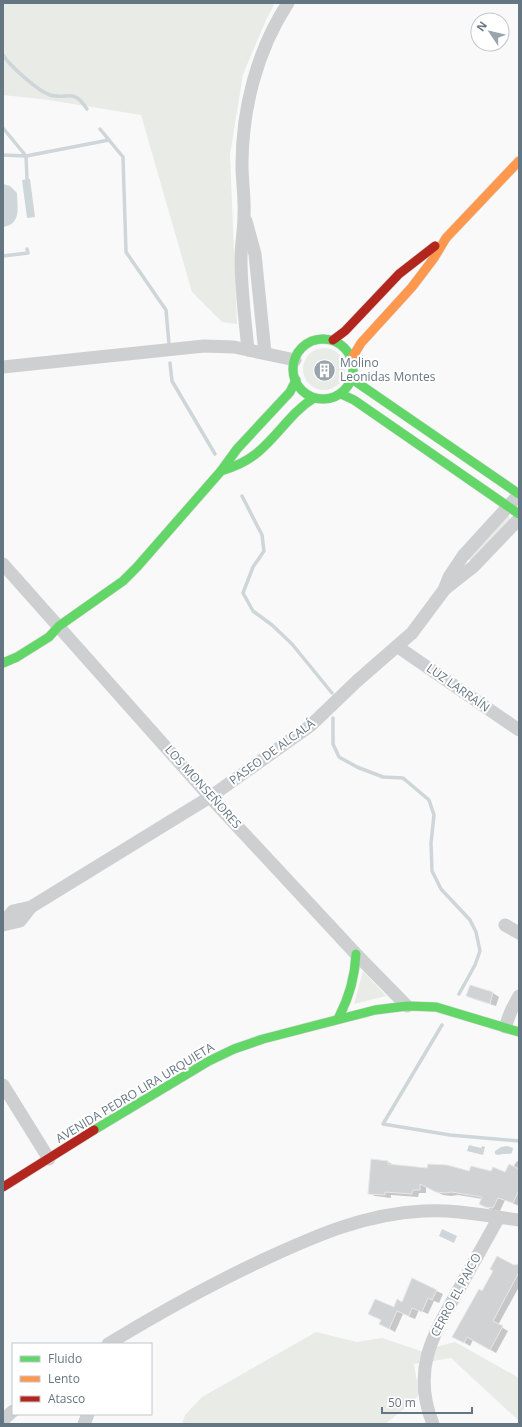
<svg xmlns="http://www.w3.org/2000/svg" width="522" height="1427" viewBox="0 0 522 1427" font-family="'Open Sans',sans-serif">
	<rect width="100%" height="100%" fill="#f9f9f9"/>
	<g fill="#e8ebe6">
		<polygon points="3,3 275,3 267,18 243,74 230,155 237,324 222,322 192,292 141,115 49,100 3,95"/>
		<circle cx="324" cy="369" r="21"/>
		<polygon points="510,516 509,521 472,561 469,560 469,557 506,517"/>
		<polygon points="363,971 386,996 354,1004"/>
		<polygon points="316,1332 357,1342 382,1338 421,1351 455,1342 519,1378 519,1421 451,1358 414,1364 419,1394 413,1402 385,1424 182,1424 185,1415 202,1397"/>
	</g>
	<g fill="#ced6d9">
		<polygon points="30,179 35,217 27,218 22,180"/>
		<path d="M 3,184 L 10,186 L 17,193 C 17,207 22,224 3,227 Z"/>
		<polygon points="469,1145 481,1148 482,1146 485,1147 483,1155 467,1151"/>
		<path d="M 507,1146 L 513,1148 L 512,1153 C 507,1155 503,1153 498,1155 L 495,1154 L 495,1151 L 501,1147 Z"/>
		<polygon points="442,1229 457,1236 454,1243 439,1236"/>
	</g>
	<g fill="#0003">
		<polygon points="324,365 331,368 332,372 330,375 327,375 322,372 321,368"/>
		<polygon points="471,986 493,993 499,997 496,1006 474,999 467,996"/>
		<polygon points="372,1160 388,1162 394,1165 470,1172 505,1173 513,1167 517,1161 519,1162 519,1206 505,1200 500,1211 492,1210 480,1204 483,1199 458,1195 451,1196 443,1195 426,1187 426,1193 419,1193 418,1197 391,1195 391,1198 375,1196 369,1193"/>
		<polygon points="519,1265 519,1287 498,1325 508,1331 496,1353 473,1340 470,1346 453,1336 483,1293 514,1266"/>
		<polygon points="412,1279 443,1294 439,1303 434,1301 428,1314 419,1310 415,1319 403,1314 395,1332 380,1324 394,1309 402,1303"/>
	</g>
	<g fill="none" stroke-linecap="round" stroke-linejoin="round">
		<g stroke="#ced6d9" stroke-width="3.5">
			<path d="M 3,55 C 10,66 38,91 50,95 C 69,100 72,87 87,109"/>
			<polyline points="3,128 26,156 27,179"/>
			<polyline points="100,129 123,157 126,252 166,310 169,344"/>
			<polyline points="3,155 26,156 109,140"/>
			<polyline points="3,256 28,253 27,249"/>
			<polyline points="170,363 172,381 215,454"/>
			<polyline points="242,496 262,535 264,551 253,567 243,593 253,611 272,625 292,644 332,693"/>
			<polyline points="333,718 333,744 339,757 357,767 383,777 403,778 429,800 434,815 431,843 432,871 441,889 470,920 476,932 480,951 475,965 459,994"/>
			<polyline points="442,1025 383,1124 450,1135 519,1141"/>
		</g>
	</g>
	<g fill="#d0d2d3" stroke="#e8e8e8">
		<circle cx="325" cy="369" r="5"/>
		<polygon points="470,985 493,992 490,1004 466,996"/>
		<polygon points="371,1159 388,1161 388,1164 427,1168 428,1164 447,1165 469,1171 471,1166 491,1171 493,1167 505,1172 509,1164 519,1169 519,1190 513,1203 498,1198 493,1208 485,1207 479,1204 482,1197 451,1192 445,1193 436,1192 420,1184 420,1190 413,1190 412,1194 385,1192 385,1195 368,1194"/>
		<polygon points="497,1256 514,1265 519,1264 519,1272 493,1321 503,1326 490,1350 467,1337 464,1343 452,1337 479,1289 482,1291 493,1271 490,1269"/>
		<polygon points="412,1278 437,1290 432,1300 428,1298 422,1312 412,1308 409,1316 397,1311 389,1329 379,1324 381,1320 368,1314 375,1299 394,1307 397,1299 402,1302"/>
	</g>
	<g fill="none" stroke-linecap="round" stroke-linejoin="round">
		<defs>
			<g id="fast">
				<circle cx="323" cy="369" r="30"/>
				<polyline points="352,379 519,494"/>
				<polyline points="341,394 354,400 519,514"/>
				<path d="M 221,471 C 234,467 246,462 257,453 C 278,436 291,412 314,398"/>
				<polyline points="3,663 17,657 49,637 59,626 123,581 137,567 221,471 237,449 290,392 296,380"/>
				<path d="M 338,1019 C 349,998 355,978 356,954"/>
				<polyline points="94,1130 209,1061 234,1049 263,1039 375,1010 407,1006 436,1007 519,1032"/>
			</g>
			<polyline id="slow" points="352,358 361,343 412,287 434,258 446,238 519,161"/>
			<g id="jam">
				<polyline points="333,340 345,331 399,274 435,246"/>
				<polyline points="3,1187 94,1130"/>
			</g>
		</defs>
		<use href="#fast" stroke="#d5d6d7" stroke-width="10"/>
		<use href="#slow" stroke="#d5d6d7" stroke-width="10"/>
		<use href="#jam" stroke="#d5d6d7" stroke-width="10"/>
		<g stroke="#cecfd0" stroke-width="13">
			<polyline points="246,221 255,254 265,353"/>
			<path d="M 248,350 C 245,319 241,289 241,259 C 241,244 244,230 244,216 C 245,199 242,182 242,165 C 242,109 257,50 288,3"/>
			<polyline points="3,367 204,346 234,347 295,360"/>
			<polyline points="3,564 210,797 356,954 407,1006"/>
			<polyline points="445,589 473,567 519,519"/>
			<polyline points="398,647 519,730"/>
			<polyline points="3,923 13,911 31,907"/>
			<polyline points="3,925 20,921 31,907 210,797 310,726 357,681 412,633 444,590 449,577 463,556 514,500"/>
			<polyline points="505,925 519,933"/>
			<polyline points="505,1027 511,1011 519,996"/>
			<polyline points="3,1085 49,1159"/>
			<path d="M 108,1344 C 159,1313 211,1284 265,1259 C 317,1235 365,1214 423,1211 C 455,1209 487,1216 519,1220"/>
			<polyline points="3,1420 13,1411"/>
			<polyline points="84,1424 88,1414"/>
			<path d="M 433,1424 C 411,1370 433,1335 459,1289 C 472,1265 486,1241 499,1217"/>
		</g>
		<use href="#fast" stroke="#63d668" stroke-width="9"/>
		<use href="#slow" stroke="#ff974d" stroke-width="9"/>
		<use href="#jam" stroke="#b3261e" stroke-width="9"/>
	</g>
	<defs>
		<symbol id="building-disc" viewBox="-11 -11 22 22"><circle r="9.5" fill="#99a4ac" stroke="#fff"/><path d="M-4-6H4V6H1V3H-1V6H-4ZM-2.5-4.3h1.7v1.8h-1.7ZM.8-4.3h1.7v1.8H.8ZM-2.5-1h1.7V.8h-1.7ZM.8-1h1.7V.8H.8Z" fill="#fff"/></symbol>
	</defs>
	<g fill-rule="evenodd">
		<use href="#building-disc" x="312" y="358" width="25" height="25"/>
	</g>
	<g text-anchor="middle" stroke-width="4" stroke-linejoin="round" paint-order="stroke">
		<g font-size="12" fill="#657683" stroke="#fff" text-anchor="start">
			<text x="340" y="367">Molino<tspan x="340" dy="14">Leonidas Montes</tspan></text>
		</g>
		<g font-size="12" fill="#657683" stroke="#fff">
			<text transform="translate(458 688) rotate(35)" y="4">LUZ LARRAÍN</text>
			<text transform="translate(272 752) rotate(-36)" y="4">PASEO DE ALCALÁ</text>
			<text transform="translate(203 787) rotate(48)" y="4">LOS MONSEÑORES</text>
			<text transform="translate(135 1093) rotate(-31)" y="4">AVENIDA PEDRO LIRA URQUIETA</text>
			<text transform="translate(456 1295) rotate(-62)" y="4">CERRO EL PAICO</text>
		</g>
	</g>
	<rect width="522" height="1427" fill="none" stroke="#657683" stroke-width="8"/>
	<rect x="12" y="1343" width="140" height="72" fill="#ffffff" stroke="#c1c8cd"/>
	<rect x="20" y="1356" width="20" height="6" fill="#63d668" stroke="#c1c8cd"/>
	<text x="48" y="1363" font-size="12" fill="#657683">Fluido</text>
	<rect x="20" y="1376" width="20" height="6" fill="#ff974d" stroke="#c1c8cd"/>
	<text x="48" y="1383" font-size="12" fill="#657683">Lento</text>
	<rect x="20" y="1396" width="20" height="6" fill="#b3261e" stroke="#c1c8cd"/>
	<text x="48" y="1403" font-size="12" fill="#657683">Atasco</text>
	<g transform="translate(490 32) rotate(305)"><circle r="19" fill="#ffffff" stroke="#c1c8cd"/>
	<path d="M0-3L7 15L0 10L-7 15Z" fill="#99a4ac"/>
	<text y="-6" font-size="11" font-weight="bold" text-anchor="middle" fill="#657683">N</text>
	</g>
	<path d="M382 1407v6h90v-6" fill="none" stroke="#657683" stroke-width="2"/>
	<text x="388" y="1407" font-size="12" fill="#657683" stroke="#ffffff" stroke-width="3" paint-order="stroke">50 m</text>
</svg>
